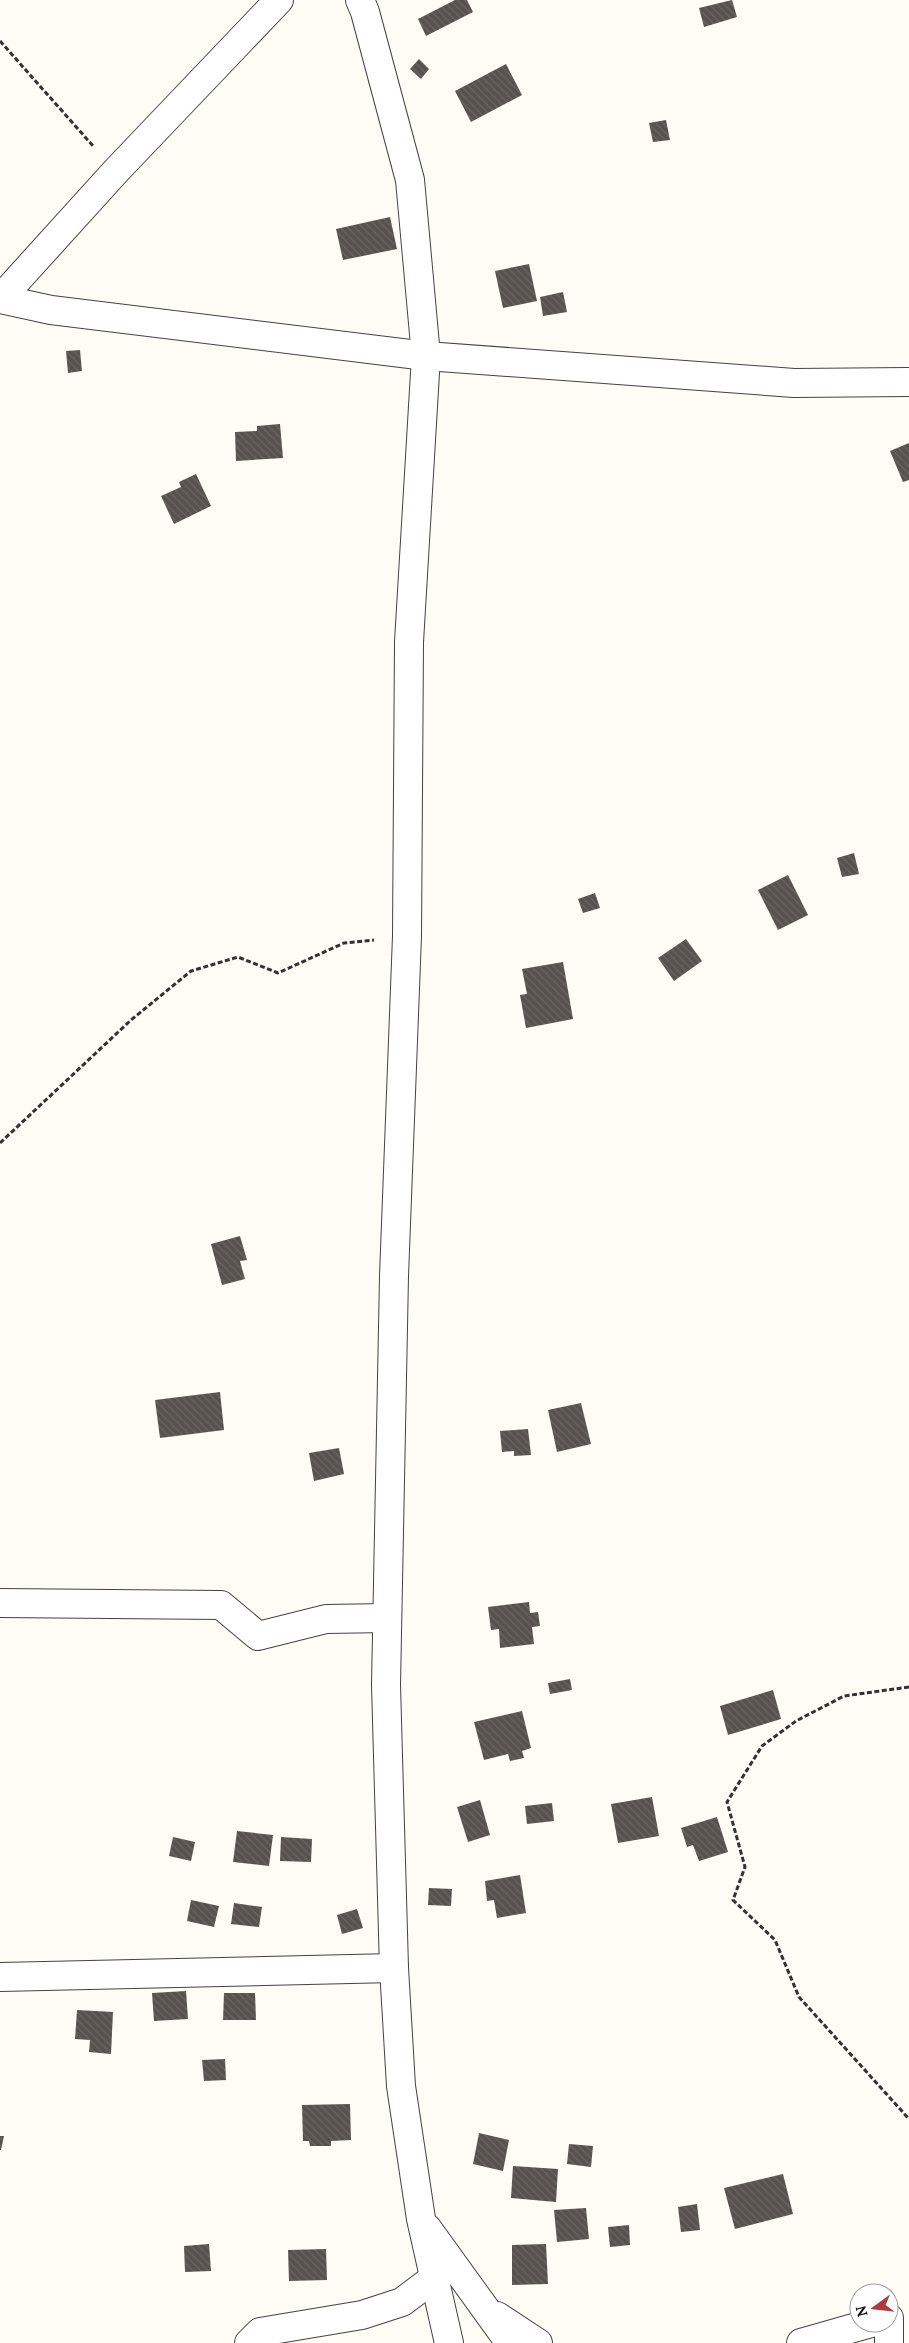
<svg xmlns="http://www.w3.org/2000/svg" width="909" height="2343" viewBox="0 0 909 2343" font-family="Lora,serif">
	<defs>
		<pattern id="building-back-hatch" width="6" height="6" patternUnits="userSpaceOnUse" patternTransform="scale(1.25)"><rect width="6" height="6" fill="#58524e"/><path d="M-1 5l2 2M0 0l6 6M5-1l2 2" fill="none" stroke="#6b6663"/></pattern>
	</defs>
	<rect width="100%" height="100%" fill="#fefcf5"/>
	<g fill="url(#building-back-hatch)">
		<polygon points="455,0 467,0 473,12 426,36 418,19"/>
		<polygon points="732,0 737,17 704,27 699,8"/>
		<polygon points="419,59 429,69 421,79 410,69"/>
		<polygon points="506,64 522,95 471,122 455,91"/>
		<polygon points="666,120 670,140 653,142 649,123"/>
		<polygon points="390,217 397,249 343,260 336,229"/>
		<polygon points="529,264 537,301 503,308 495,271"/>
		<polygon points="563,292 567,312 543,316 540,297"/>
		<polygon points="80,350 82,371 68,373 66,351"/>
		<polygon points="280,424 283,458 236,461 235,432 257,431 257,426"/>
		<polygon points="909,443 909,480 903,482 890,451"/>
		<polygon points="196,474 211,506 174,524 161,496 181,487 179,482"/>
		<polygon points="854,853 859,874 842,877 837,858"/>
		<polygon points="788,875 808,915 778,930 758,890"/>
		<polygon points="595,893 600,908 583,913 578,899"/>
		<polygon points="686,939 702,961 674,981 658,958"/>
		<polygon points="563,962 573,1019 526,1028 520,995 527,994 522,969"/>
		<polygon points="240,1236 247,1260 240,1261 245,1279 222,1285 211,1244"/>
		<polygon points="220,1392 224,1430 160,1438 155,1400"/>
		<polygon points="581,1403 591,1444 557,1452 548,1410"/>
		<polygon points="528,1429 531,1455 514,1456 514,1451 502,1452 500,1431"/>
		<polygon points="339,1448 344,1474 314,1481 309,1453"/>
		<polygon points="529,1602 530,1613 538,1612 540,1626 532,1627 534,1644 500,1648 499,1629 491,1630 488,1607"/>
		<polygon points="570,1679 572,1690 550,1694 548,1683"/>
		<polygon points="773,1690 781,1719 728,1735 720,1706"/>
		<polygon points="522,1711 531,1748 522,1751 524,1758 510,1761 508,1754 484,1760 474,1722"/>
		<polygon points="652,1797 659,1836 618,1843 611,1804"/>
		<polygon points="480,1800 490,1835 468,1842 457,1807"/>
		<polygon points="552,1803 554,1821 527,1824 525,1806"/>
		<polygon points="717,1817 728,1852 699,1861 693,1845 687,1847 681,1828"/>
		<polygon points="237,1831 273,1835 269,1866 233,1862"/>
		<polygon points="173,1837 195,1842 191,1861 169,1856"/>
		<polygon points="281,1837 312,1839 311,1862 280,1861"/>
		<polygon points="520,1875 526,1913 497,1918 494,1900 487,1901 485,1881"/>
		<polygon points="429,1888 452,1889 451,1906 428,1905"/>
		<polygon points="191,1900 219,1906 214,1927 187,1921"/>
		<polygon points="234,1903 262,1907 259,1927 231,1924"/>
		<polygon points="357,1909 363,1928 342,1934 337,1915"/>
		<polygon points="186,1991 188,2019 154,2021 152,1993"/>
		<polygon points="224,1993 255,1993 256,2020 223,2020"/>
		<polygon points="77,2010 113,2012 111,2054 89,2052 90,2040 75,2039"/>
		<polygon points="225,2059 226,2080 204,2081 202,2060"/>
		<polygon points="350,2104 351,2140 331,2141 331,2146 310,2146 309,2141 303,2141 302,2105"/>
		<polygon points="479,2133 509,2140 503,2171 473,2164"/>
		<polygon points="0,2136 4,2136 1,2150 0,2150"/>
		<polygon points="569,2144 593,2146 591,2167 567,2164"/>
		<polygon points="513,2166 558,2169 556,2202 511,2198"/>
		<polygon points="783,2174 793,2214 735,2229 724,2188"/>
		<polygon points="697,2204 700,2230 681,2232 678,2207"/>
		<polygon points="586,2208 589,2239 557,2242 554,2210"/>
		<polygon points="629,2225 630,2245 610,2247 608,2227"/>
		<polygon points="209,2244 211,2271 185,2272 184,2246"/>
		<polygon points="546,2244 548,2284 512,2285 512,2245"/>
		<polygon points="326,2249 327,2280 289,2281 288,2250"/>
	</g>
	<g fill="none" stroke-linecap="round" stroke-linejoin="round">
		<defs>
			<g id="street">
				<polyline points="360,0 365,12 410,180 426,356 409,642 407,936 394,1276 386,1685 394,1968 401,2086 421,2219 449,2343"/>
				<polyline points="0,299 51,310 426,356 794,383 909,382"/>
				<polyline points="0,299 116,171 279,0"/>
				<polyline points="0,1603 221,1605 258,1636 326,1619 387,1618"/>
				<polyline points="0,1977 394,1968"/>
				<polyline points="427,2228 510,2343"/>
				<polyline points="497,2316 538,2343"/>
				<polyline points="249,2343 260,2332 362,2315 402,2302 434,2278"/>
				<polyline points="801,2343 871,2323"/>
				<polyline points="889,2343 889,2318"/>
			</g>
		</defs>
		<use href="#street" stroke="#434343" stroke-width="30"/>
		<g stroke="#323232" stroke-width="3" stroke-dasharray="5 2.5" stroke-linecap="butt">
			<polyline points="0,41 94,147"/>
			<polyline points="0,1143 131,1020 191,971 238,957 278,973 344,943 374,940"/>
			<polyline points="909,1687 844,1696 796,1721 762,1746 727,1802 745,1867 733,1900 775,1940 799,1997 909,2119"/>
		</g>
		<use href="#street" stroke="#fff" stroke-width="28"/>
	</g>
	<g transform="translate(874 2308) rotate(255)"><circle r="24" fill="#ffffff" stroke="#9f9f9f"/>
	<path d="M0-4L9 19L0 12L-9 19Z" fill="#b0393d"/>
	<text y="-8" font-size="14" font-weight="bold" text-anchor="middle" fill="#101010">N</text>
	</g>
</svg>
